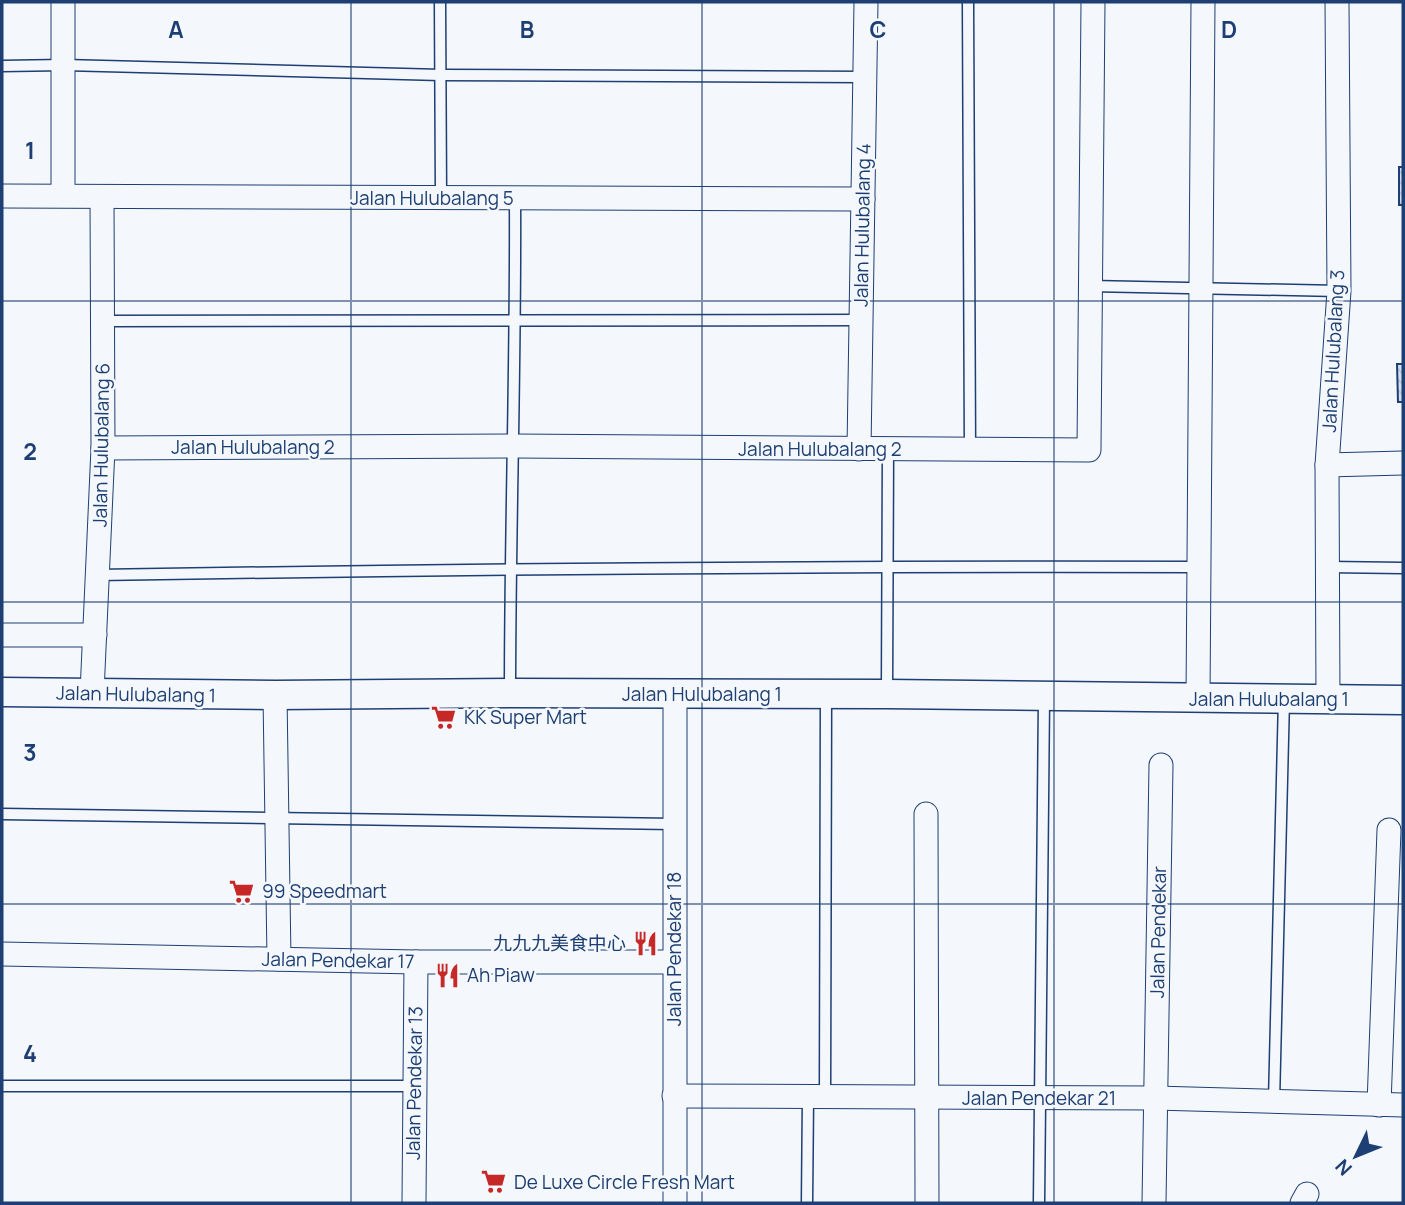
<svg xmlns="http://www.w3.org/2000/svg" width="1405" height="1205" viewBox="0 0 1405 1205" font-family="Manrope,'Noto Sans SC',sans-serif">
	<defs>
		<pattern id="building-back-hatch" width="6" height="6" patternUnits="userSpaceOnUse" patternTransform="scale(1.75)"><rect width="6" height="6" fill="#d5e0f0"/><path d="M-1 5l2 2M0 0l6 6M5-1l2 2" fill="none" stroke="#b6c1d1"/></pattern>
	</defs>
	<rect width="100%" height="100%" fill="#f4f7fb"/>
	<g fill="url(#building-back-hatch)" stroke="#1d3f73" stroke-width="2">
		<rect x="1399" y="167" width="4" height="38"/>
		<polygon points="1397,364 1403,364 1403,402 1398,402"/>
	</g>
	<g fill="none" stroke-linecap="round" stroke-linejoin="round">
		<defs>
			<g id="service">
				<polyline points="440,2 441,197"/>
				<polyline points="968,2 970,450"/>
				<polyline points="2,66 64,65 441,75 865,77"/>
				<polyline points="1090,286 1339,291"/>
				<polyline points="102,321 861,320"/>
				<polyline points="1328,567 1403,568"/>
				<path d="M 97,575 C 465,569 832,566 1199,567"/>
				<polyline points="887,691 888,449"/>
				<path d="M 510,693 C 510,528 516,363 515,198"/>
				<polyline points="2,814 674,824"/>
				<polyline points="2,1086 413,1086"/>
				<polyline points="825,1097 826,695"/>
				<polyline points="1274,1101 1284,699"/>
				<polyline points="807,1203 808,1097"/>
				<polyline points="1039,1203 1044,699"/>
			</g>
			<g id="minor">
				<polyline points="63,2 63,195"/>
				<polyline points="2,196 863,199"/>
				<polyline points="103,448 513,446 1089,450 1093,2"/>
				<polyline points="859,449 866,2"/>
				<polyline points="1327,465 1403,463"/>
				<polyline points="2,635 95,635"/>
				<polyline points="92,693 103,448 102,197"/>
				<polyline points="275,695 279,959"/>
				<polyline points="675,695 675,1203"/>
				<polyline points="1198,699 1203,2"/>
				<polyline points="1328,700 1327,465 1339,291 1337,2"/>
				<polyline points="926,814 927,1203"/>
				<polyline points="2,954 416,962 674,962"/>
				<polyline points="674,1096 1155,1098 1403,1105"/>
				<polyline points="1379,1105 1389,830"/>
				<polyline points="414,1203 416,962"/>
				<polyline points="1154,1203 1161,765"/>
				<polyline points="1302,1203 1307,1194"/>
			</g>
			<polyline id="tertiary" points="2,692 275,695 510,693 887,694 1403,700"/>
		</defs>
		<use href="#service" stroke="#1d3f73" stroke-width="13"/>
		<use href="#minor" stroke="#1d3f73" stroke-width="25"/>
		<use href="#tertiary" stroke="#1d3f73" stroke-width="31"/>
		<use href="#service" stroke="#f4f7fb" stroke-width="10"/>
		<use href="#minor" stroke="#f4f7fb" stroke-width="23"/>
		<use href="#tertiary" stroke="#f4f7fb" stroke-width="28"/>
	</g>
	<path fill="none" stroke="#1d3f73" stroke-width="2" stroke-opacity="0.55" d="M 351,2 L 351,1203M 702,2 L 702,1203M 1054,2 L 1054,1203M 2,301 L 1403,301M 2,602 L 1403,602M 2,904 L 1403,904"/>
	<defs>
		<symbol id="supermarket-bare" viewBox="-9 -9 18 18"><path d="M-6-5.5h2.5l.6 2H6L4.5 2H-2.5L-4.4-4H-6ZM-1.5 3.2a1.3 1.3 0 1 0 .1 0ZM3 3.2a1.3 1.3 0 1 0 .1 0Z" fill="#c62828" stroke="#f4f7fb" stroke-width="2.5" paint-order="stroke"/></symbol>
		<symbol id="restaurant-bare" viewBox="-9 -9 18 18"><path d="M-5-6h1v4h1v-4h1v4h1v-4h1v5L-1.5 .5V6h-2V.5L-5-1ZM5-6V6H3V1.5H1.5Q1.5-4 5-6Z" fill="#c62828" stroke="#f4f7fb" stroke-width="2.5" paint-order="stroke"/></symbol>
	</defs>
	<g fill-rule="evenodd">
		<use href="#supermarket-bare" x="426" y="700" width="35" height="35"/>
		<use href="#supermarket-bare" x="224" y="874" width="35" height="35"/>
		<use href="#restaurant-bare" x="628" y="926" width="35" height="35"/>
		<use href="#restaurant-bare" x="430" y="958" width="35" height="35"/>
		<use href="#supermarket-bare" x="476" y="1164" width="35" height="35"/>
	</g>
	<g text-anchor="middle" stroke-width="5" stroke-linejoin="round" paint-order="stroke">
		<g font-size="19" fill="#1d3f73" stroke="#f4f7fb">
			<text x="432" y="205">Jalan Hulubalang 5</text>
			<text transform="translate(862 225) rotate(-89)" y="7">Jalan Hulubalang 4</text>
			<text transform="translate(1333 351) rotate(-87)" y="7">Jalan Hulubalang 3</text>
			<text transform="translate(101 445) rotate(-89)" y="7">Jalan Hulubalang 6</text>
			<text x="253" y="454">Jalan Hulubalang 2</text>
			<text x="820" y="456">Jalan Hulubalang 2</text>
			<text transform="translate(136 694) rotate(1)" y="7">Jalan Hulubalang 1</text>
			<text x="702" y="701">Jalan Hulubalang 1</text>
			<text x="1269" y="706">Jalan Hulubalang 1</text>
			<text transform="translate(1158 932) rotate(-89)" y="7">Jalan Pendekar</text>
			<text transform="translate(674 949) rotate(-90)" y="7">Jalan Pendekar 18</text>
			<text transform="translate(338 960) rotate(1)" y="7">Jalan Pendekar 17</text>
			<text transform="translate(414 1083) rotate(-89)" y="7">Jalan Pendekar 13</text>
			<text x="1039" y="1105">Jalan Pendekar 21</text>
		</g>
		<g font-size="19" fill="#1d3f73" stroke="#f4f7fb" text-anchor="start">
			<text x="464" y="724">KK Super Mart</text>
			<text x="262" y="898">99 Speedmart</text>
			<text x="626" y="950" text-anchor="end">九九九美食中心</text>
			<text x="467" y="982">Ah Piaw</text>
			<text x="514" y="1189">De Luxe Circle Fresh Mart</text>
		</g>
	</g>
	<g font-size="23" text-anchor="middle" font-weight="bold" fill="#1d3f73" stroke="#f4f7fb" stroke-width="5" stroke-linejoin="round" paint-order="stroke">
		<text x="176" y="38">A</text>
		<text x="527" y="38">B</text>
		<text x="878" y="38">C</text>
		<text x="1229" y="38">D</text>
		<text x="30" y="159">1</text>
		<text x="30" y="460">2</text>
		<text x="30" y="761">3</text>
		<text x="30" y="1062">4</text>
	</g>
	<rect width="1405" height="1205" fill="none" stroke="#1d3f73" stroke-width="7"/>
	<g transform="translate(1356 1156) rotate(227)" stroke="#f4f7fb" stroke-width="5" paint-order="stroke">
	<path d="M0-5L12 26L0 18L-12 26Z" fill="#1d3f73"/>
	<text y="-10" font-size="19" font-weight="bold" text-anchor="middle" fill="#1d3f73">N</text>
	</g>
</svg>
